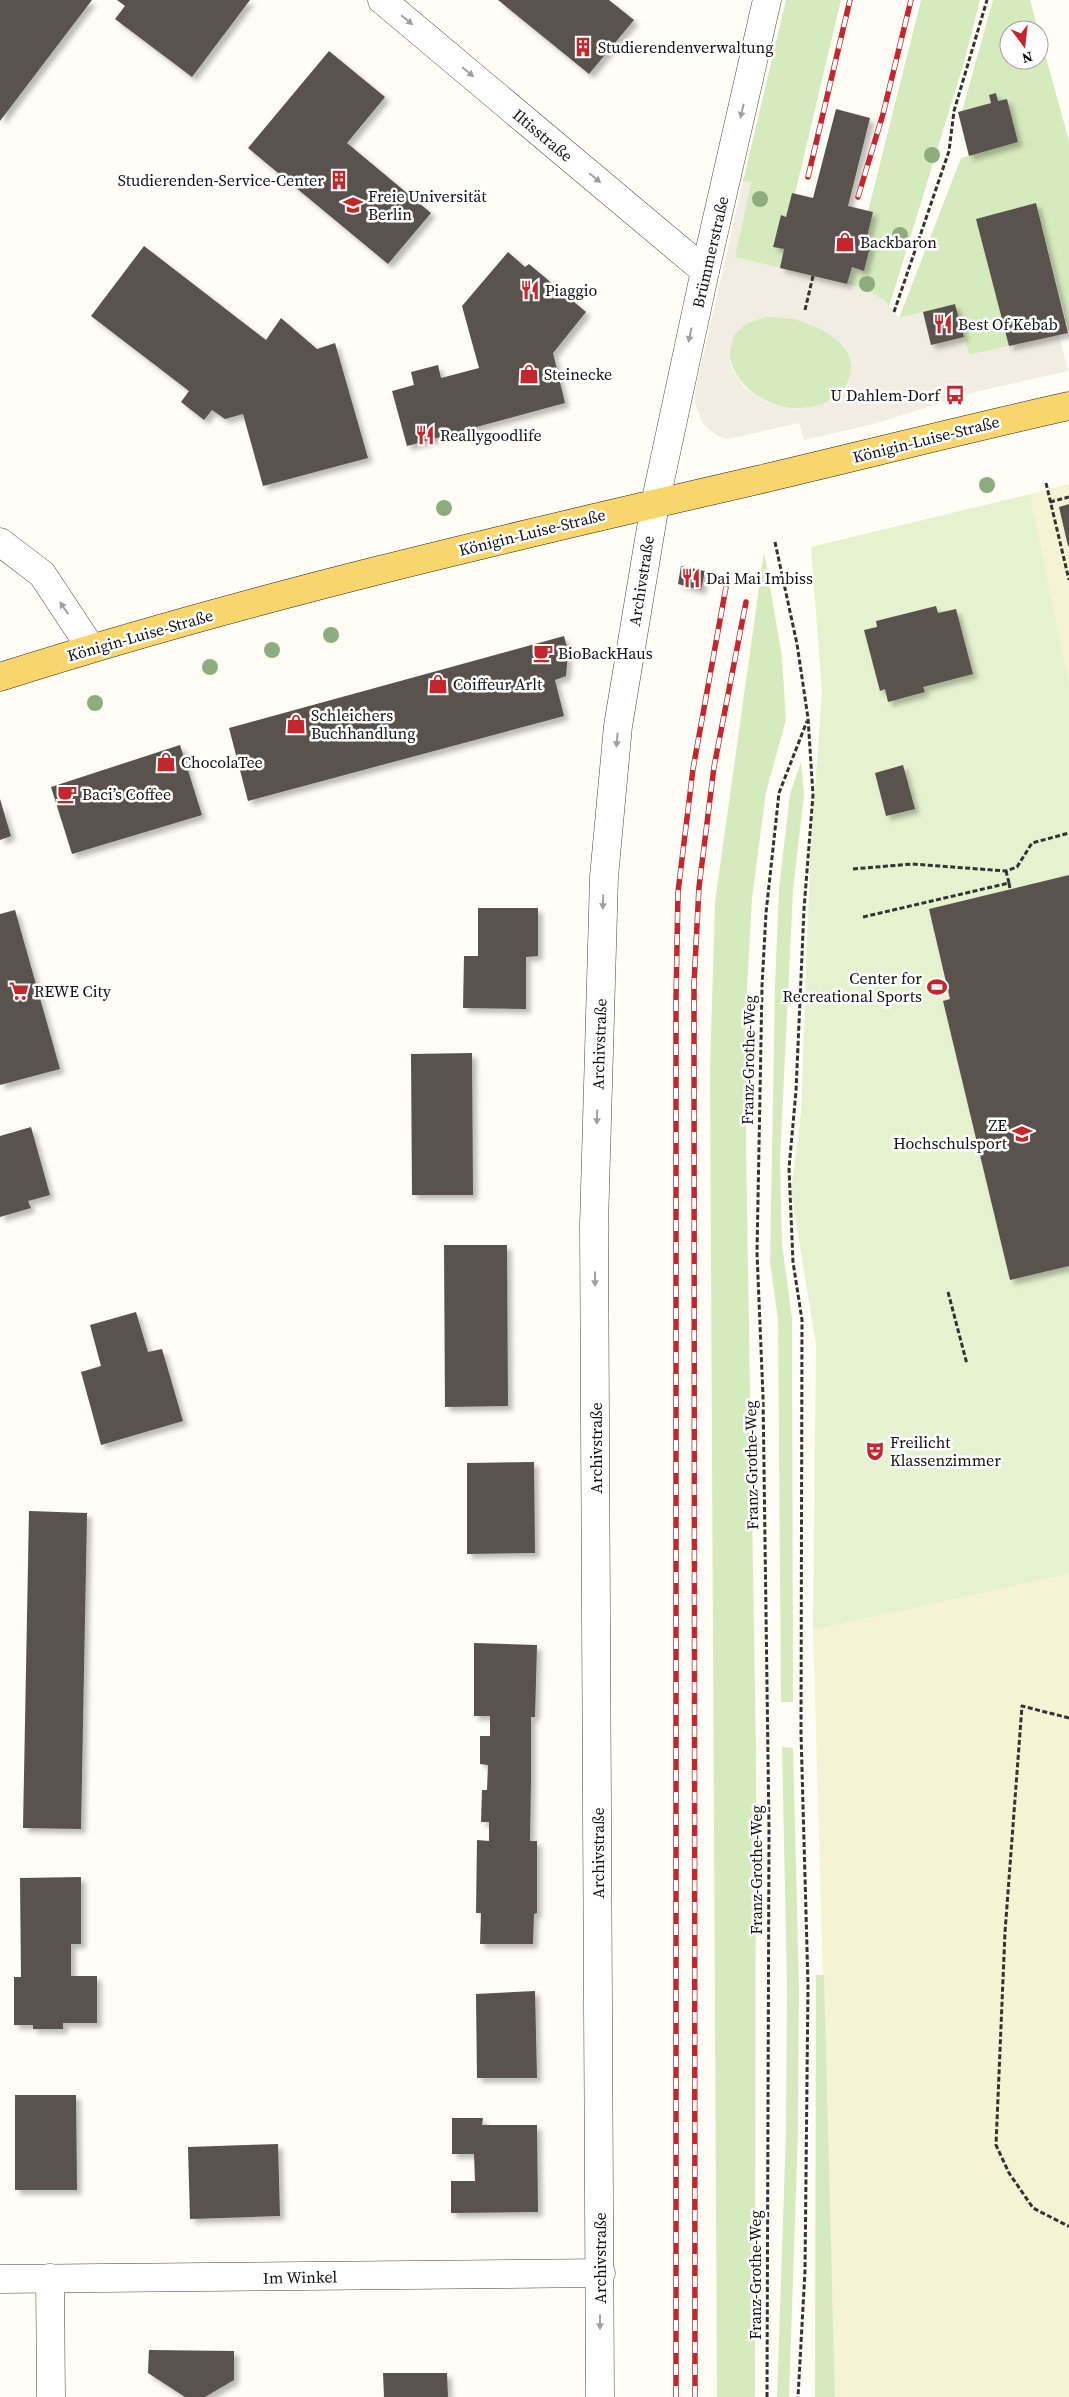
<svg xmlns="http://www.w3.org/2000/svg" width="1069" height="2397" viewBox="0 0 1069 2397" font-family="'Source Serif 4',serif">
	<defs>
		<filter id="shadow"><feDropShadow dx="4.5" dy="4.5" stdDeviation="2.5" flood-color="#0004"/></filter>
	</defs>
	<rect width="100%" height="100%" fill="#fffdf5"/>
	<g fill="#f6f3d4">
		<polygon points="1069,484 1069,683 1030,494"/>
		<polygon points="1069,1574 1069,2397 835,2397 813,1630"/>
	</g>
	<g fill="#d5ebbd">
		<polygon points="786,0 841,0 795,194 792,193 786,217 781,216 773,246 784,249 780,268 734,257 751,183 743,181"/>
		<path d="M 921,0 L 980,0 L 965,59 L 889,307 C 878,294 863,288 847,284 L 852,267 L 864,270 L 872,239 L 867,237 L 873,212 L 868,211 Z"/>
		<polygon points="993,0 1030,0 1038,30 1009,30 1009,60 1039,60 1039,32 1069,141 1069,332 1036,203 1009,346 969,355 955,304 899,318 961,158 1018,142 1007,99 998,101 996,93 989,95 991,103 962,111"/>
		<path d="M 765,317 C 775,317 786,317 795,319 C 823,326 864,348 848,382 C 842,396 830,403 816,406 C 746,424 690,332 765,317 Z"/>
		<polygon points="764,552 782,657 786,720 766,792 752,898 747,989 746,1144 756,1751 755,2397 717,2397 710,1071 715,902"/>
		<polygon points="801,762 804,795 793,890 780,1160 782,1244 792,1318 793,1702 781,1702 778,1319 770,1262 775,985 779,889 790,794"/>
		<polygon points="782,1747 793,1748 799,1985 798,2131 789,2397 777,2397 786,2131 787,1986"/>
		<polygon points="816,1975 824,1975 835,2397 815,2397"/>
	</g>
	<polygon fill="#e6f2cf" points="1030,494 1069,683 1069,1574 813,1630 816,1345 791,1191 801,1113 810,860 822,692 811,547"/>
	<path fill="#f1ede2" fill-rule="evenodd" d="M 743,181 L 751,183 L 735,257 L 862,288 L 884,300 L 899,318 L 923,312 L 931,345 L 964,337 L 969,355 L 1059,335 L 1068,371 L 975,392 L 874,424 L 804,440 L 799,423 L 728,439 L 717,436 L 703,424 L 695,404 L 695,392 ZM 765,317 L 795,319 L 821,329 L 844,345 L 849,354 L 852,365 L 850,378 L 846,388 L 839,396 L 817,406 L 793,409 L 768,403 L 745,388 L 733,371 L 730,362 L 730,352 L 734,335 L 746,324 Z"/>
	<g fill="#5a524d" filter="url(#shadow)">
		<polygon points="0,0 92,0 0,121"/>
		<polygon points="117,0 250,0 192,77 115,19 125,6"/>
		<polygon points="498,0 609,0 634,20 589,74"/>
		<polygon points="329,51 385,97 347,143 431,213 388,264 248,148"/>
		<polygon points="996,93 998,101 1007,99 1018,142 969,156 958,112 991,103 989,95"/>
		<polygon points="836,109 870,118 848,206 873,212 867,237 872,239 864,271 852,267 847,284 780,268 784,249 773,247 781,215 786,217 792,193 813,198"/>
		<polygon points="1036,203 1068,333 1009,346 976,219"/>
		<polygon points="144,246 266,340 281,318 317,349 335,343 368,458 263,486 243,414 225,419 212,410 204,420 181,402 189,391 91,316"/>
		<polygon points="508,252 525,267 529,264 586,312 553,353 565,403 407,446 392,391 414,385 411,372 438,365 441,378 479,368 462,306"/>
		<polygon points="955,304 964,337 931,345 923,312"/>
		<polygon points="1069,504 1069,546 1068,546 1059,507"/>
		<polygon points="681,566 705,571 701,590 678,584"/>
		<polygon points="936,606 938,613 956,609 973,674 923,687 925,692 888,702 885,689 880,691 864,630 877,627 876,621"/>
		<polygon points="564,636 568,651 566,676 555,680 564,716 248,801 229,728"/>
		<polygon points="180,745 202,815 72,854 51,787"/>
		<polygon points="903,765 915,809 886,816 875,773"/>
		<polygon points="0,799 11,836 0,840"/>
		<polygon points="1069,875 1069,1266 1010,1280 943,1001 950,999 929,909"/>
		<polygon points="478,908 538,908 538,956 526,957 526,1009 463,1008 464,956 478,956"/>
		<polygon points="15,910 60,1069 0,1085 0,914"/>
		<polygon points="472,1053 473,1195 412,1195 411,1054"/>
		<polygon points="31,1127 50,1195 28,1201 31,1208 0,1217 0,1136"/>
		<polygon points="444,1245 507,1245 508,1406 445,1407"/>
		<polygon points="136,1312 148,1352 162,1349 183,1421 101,1445 81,1372 101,1366 90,1325"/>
		<polygon points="534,1462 535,1553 467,1554 467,1463"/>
		<polygon points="29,1511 87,1513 81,1829 23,1828"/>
		<polygon points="474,1643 537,1645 535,1717 531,1717 531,1780 530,1841 537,1841 537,1913 534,1914 533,1944 480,1944 481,1913 476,1913 477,1840 489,1841 489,1822 481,1822 482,1790 487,1790 488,1765 480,1764 480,1736 490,1736 490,1716 474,1716"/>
		<polygon points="81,1877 81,1944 71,1944 71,1976 97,1976 97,2023 63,2023 63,2029 33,2029 33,2025 14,2025 14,1977 21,1977 20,1878"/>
		<polygon points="535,1991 537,2078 477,2078 476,1994"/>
		<polygon points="15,2095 76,2095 77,2190 15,2190"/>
		<polygon points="452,2118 483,2118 482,2125 537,2125 538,2212 451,2213 451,2181 475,2181 474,2154 452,2154"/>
		<polygon points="278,2144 280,2216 190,2219 188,2147"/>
		<polygon points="149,2350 234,2351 234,2380 205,2397 185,2397 148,2373"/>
		<polygon points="383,2373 447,2373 448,2397 384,2397"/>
	</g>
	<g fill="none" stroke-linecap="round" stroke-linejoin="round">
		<defs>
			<g id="minor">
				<polyline points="382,0 705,271"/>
				<polyline points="0,542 42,574 91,648"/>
				<polyline points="50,2278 51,2397"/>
				<polyline points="0,2279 601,2273"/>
				<polyline points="600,2397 594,1225 604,877 618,726 655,504 705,271 767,0"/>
			</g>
			<path id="major" d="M 0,677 C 251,597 506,538 762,479 C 864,455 966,429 1069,406"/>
		</defs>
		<use href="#minor" stroke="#444" stroke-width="29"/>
		<use href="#major" stroke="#222" stroke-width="29"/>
		<g stroke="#333" stroke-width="3" stroke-dasharray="5 2.5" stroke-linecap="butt">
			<polyline points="805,310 813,276"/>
			<polyline points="894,312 949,151 954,111 987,0"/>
			<polyline points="1046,483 1069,580"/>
			<polyline points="1050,502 1069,497"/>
			<polyline points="775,542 797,644 808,718 813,795 804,909 796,1091 789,1168 793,1262 802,1320 801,1733 808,1985 805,2271 798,2397"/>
			<polyline points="853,869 912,864 1006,871 1017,867 1032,843 1069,833"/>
			<polyline points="1009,883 1010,889"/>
			<polyline points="863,917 1009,883 1006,871"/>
			<polyline points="948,1292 967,1364"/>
			<polyline points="1069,1718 1022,1706 1005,1932 996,2145 1009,2173 1033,2208 1068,2226 1069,2225"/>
			<polyline points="767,2397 769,1830 763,1396 757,1253 762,986 766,913 779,793 807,721"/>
		</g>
		<use href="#minor" stroke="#fff" stroke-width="28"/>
		<use href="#major" stroke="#f9d66b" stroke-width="28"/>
		<defs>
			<g id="rail">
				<polyline points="808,177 850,0"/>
				<polyline points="858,197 883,114 911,0"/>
				<polyline points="676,2397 676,1000 678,892 693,769 726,587"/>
				<polyline points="695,2397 694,984 699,887 714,767 746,602"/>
			</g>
		</defs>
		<use href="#rail" stroke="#c4262e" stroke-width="5.5"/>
		<use href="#rail" stroke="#fff" stroke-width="4" stroke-dasharray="11" stroke-linecap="butt"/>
	</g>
	<g fill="#8dad7f">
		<circle cx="932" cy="155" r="8"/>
		<circle cx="760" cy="199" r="8"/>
		<circle cx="900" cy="235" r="8"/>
		<circle cx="867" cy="284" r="8"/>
		<circle cx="987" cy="485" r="8"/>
		<circle cx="444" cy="508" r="8"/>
		<circle cx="331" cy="635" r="8"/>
		<circle cx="272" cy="650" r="8"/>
		<circle cx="210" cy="667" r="8"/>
		<circle cx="95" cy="703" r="8"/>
	</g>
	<defs><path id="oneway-solid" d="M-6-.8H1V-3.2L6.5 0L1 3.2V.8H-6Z" transform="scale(1.25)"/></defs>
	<g fill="#a0a0a0">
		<use href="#oneway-solid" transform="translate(407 20) rotate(40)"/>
		<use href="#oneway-solid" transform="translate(468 72) rotate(40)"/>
		<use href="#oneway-solid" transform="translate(742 111) rotate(103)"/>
		<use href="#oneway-solid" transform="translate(595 178) rotate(40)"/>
		<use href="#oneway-solid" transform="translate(690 335) rotate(102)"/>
		<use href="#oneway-solid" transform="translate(64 608) rotate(-125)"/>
		<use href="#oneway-solid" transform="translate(617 740) rotate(95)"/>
		<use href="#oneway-solid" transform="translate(603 902) rotate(92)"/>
		<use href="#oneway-solid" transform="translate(597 1117) rotate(92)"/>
		<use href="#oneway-solid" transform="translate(595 1279) rotate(90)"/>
		<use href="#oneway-solid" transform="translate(600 2322) rotate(90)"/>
	</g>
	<defs>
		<symbol id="building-bare" viewBox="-9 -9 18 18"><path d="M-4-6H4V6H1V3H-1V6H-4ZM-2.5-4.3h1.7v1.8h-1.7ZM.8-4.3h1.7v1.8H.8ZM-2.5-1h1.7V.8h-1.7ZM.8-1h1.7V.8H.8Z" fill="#c4262e" stroke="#fff" stroke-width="2.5" paint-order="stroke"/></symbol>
		<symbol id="university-bare" viewBox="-9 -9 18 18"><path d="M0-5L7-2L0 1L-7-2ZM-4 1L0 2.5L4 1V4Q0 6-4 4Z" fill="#c4262e" stroke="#fff" stroke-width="2.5" paint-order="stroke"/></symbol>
		<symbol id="shop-bare" viewBox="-9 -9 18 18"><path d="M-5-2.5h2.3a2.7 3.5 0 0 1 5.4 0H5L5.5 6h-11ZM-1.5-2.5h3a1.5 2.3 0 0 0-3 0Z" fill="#c4262e" stroke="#fff" stroke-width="2.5" paint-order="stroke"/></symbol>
		<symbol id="restaurant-bare" viewBox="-9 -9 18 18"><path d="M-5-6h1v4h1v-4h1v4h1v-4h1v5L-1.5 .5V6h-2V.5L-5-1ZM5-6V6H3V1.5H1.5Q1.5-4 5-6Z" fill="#c4262e" stroke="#fff" stroke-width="2.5" paint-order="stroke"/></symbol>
		<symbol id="bus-bare" viewBox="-9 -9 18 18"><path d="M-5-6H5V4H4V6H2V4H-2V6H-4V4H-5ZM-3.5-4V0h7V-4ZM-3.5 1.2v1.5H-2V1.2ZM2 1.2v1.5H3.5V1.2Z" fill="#c4262e" stroke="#fff" stroke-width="2.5" paint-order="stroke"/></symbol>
		<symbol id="cafe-bare" viewBox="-9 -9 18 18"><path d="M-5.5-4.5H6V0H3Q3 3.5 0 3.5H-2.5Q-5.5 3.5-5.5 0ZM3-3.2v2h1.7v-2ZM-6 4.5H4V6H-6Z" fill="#c4262e" stroke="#fff" stroke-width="2.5" paint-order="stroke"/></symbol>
		<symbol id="stadium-bare" viewBox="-9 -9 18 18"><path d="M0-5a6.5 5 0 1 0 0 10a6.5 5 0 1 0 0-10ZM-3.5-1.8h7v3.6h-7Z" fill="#c4262e" stroke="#fff" stroke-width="2.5" paint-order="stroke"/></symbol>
		<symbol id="supermarket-bare" viewBox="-9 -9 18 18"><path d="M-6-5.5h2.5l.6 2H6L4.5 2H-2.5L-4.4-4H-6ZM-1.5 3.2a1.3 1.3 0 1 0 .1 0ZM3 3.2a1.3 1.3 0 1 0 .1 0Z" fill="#c4262e" stroke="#fff" stroke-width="2.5" paint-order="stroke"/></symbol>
		<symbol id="theatre-bare" viewBox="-9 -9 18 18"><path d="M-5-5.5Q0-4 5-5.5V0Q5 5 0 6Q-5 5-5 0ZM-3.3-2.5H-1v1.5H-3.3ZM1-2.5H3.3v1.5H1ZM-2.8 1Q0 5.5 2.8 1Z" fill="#c4262e" stroke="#fff" stroke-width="2.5" paint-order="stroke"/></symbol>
	</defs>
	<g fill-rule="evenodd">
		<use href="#building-bare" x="569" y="33" width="28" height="28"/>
		<use href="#building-bare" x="325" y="166" width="28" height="28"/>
		<use href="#university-bare" x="339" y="191" width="28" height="28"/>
		<use href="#shop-bare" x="831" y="228" width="28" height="28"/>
		<use href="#restaurant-bare" x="516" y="276" width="28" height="28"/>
		<use href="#restaurant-bare" x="929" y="310" width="28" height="28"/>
		<use href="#shop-bare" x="515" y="360" width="28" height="28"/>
		<use href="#bus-bare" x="941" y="381" width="28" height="28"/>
		<use href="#restaurant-bare" x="411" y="421" width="28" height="28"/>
		<use href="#restaurant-bare" x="677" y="564" width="28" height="28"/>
		<use href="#cafe-bare" x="529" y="639" width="28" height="28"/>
		<use href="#shop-bare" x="424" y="670" width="28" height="28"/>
		<use href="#shop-bare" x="282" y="710" width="28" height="28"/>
		<use href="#shop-bare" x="152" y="748" width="28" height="28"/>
		<use href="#cafe-bare" x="53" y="780" width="28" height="28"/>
		<use href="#stadium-bare" x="923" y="973" width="28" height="28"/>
		<use href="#supermarket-bare" x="5" y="977" width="28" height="28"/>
		<use href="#university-bare" x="1008" y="1120" width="28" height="28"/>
		<use href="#theatre-bare" x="861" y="1437" width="28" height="28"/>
	</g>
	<g text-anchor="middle" stroke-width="5" stroke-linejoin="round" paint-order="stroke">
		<g font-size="16" fill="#111" stroke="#fff" text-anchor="start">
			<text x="598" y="53">Studierendenverwaltung</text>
			<text x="324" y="186" text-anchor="end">Studierenden-Service-Center</text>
			<text x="368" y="202">Freie Universität<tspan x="368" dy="18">Berlin</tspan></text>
			<text x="860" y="248">Backbaron</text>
			<text x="545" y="296">Piaggio</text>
			<text x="958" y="330">Best Of Kebab</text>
			<text x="544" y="380">Steinecke</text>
			<text x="940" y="401" text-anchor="end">U Dahlem-Dorf</text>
			<text x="440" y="441">Reallygoodlife</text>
			<text x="706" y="584">Dai Mai Imbiss</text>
			<text x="558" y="659">BioBackHaus</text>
			<text x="453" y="690">Coiffeur Arlt</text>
			<text x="311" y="721">Schleichers<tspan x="311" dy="18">Buchhandlung</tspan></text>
			<text x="181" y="768">ChocolaTee</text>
			<text x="82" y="800">Baci’s Coffee</text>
			<text x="922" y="984" text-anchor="end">Center for<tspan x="922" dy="18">Recreational Sports</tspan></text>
			<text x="34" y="997">REWE City</text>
			<text x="1007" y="1131" text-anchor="end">ZE<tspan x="1007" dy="18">Hochschulsport</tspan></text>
			<text x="890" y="1448">Freilicht<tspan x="890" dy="18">Klassenzimmer</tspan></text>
		</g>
		<g font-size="16" fill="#111" stroke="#fff">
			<text transform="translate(543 135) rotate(40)" y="6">Iltisstraße</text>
			<text transform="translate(710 252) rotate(-77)" y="6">Brümmerstraße</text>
			<text transform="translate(926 439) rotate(-14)" y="6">Königin-Luise-Straße</text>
			<text transform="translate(532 532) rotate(-14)" y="6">Königin-Luise-Straße</text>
			<text transform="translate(641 581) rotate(-81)" y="6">Archivstraße</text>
			<text transform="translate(140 635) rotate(-16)" y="6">Königin-Luise-Straße</text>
			<text transform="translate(599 1044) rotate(-88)" y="6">Archivstraße</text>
			<text transform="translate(748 1060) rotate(-89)" y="6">Franz-Grothe-Weg</text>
			<text transform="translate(596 1448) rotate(-90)" y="6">Archivstraße</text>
			<text transform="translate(751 1465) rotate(-91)" y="6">Franz-Grothe-Weg</text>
			<text transform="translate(598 1853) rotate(-90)" y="6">Archivstraße</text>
			<text transform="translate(756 1870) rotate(-90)" y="6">Franz-Grothe-Weg</text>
			<text transform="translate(600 2258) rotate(-90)" y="6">Archivstraße</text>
			<text transform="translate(755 2275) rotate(-90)" y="6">Franz-Grothe-Weg</text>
			<text transform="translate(300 2277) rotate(-1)" y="6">Im Winkel</text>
		</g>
	</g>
	<g transform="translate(1024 45) rotate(165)"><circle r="24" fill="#ffffff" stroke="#a0a0a0"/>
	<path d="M0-4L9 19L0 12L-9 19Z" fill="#c4262e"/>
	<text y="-8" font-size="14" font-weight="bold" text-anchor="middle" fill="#111111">N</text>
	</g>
</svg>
